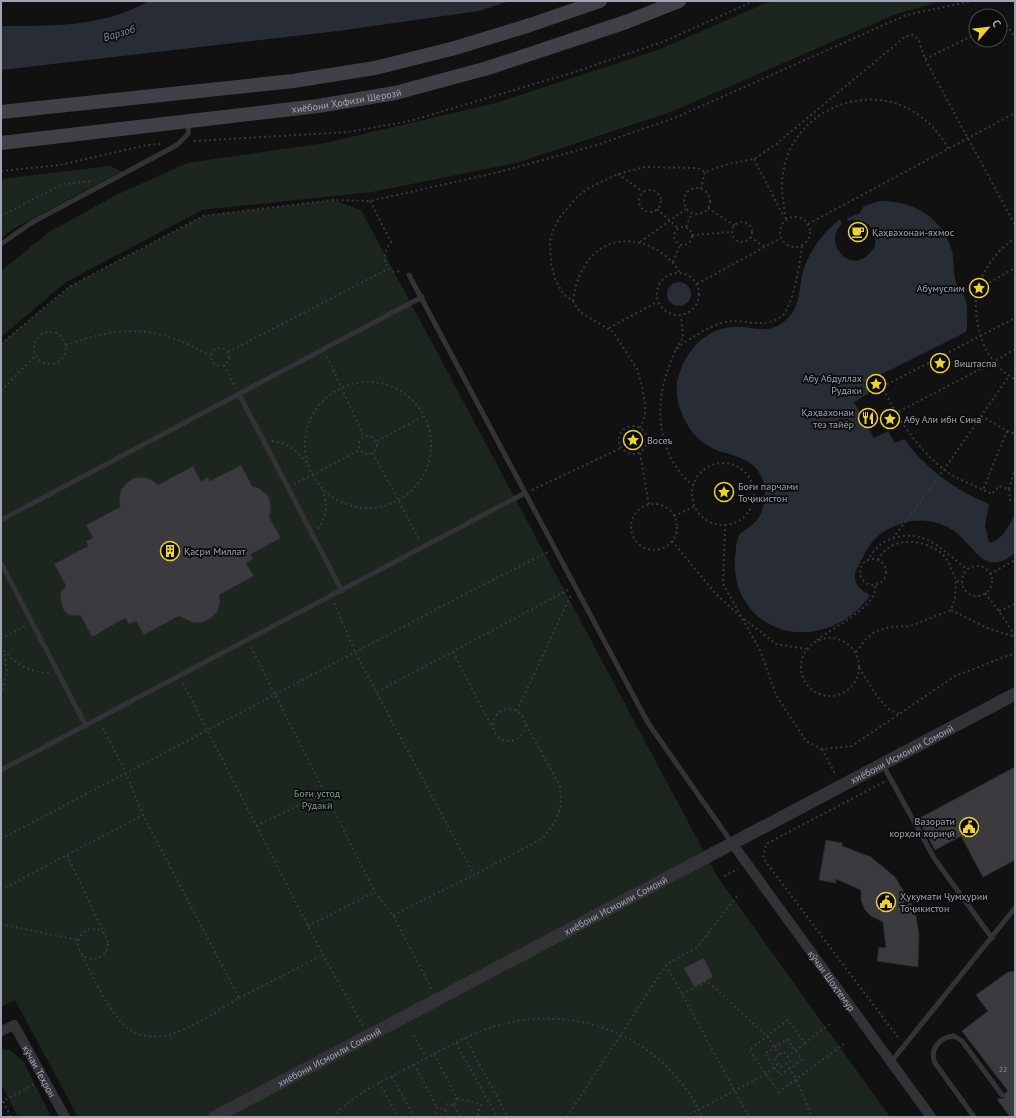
<svg xmlns="http://www.w3.org/2000/svg" width="1016" height="1118" viewBox="0 0 1016 1118" font-family="'PT Sans',sans-serif">
	<rect width="100%" height="100%" fill="#111112"/>
	<g fill="#1d251f">
		<polygon points="771,1 944,1 896,14 671,112 516,163 372,192 202,210 66,282 1,337 1,271 49,232 116,195 187,163 325,143 496,103 658,50"/>
		<polygon points="110,166 122,171 11,230 1,239 1,179"/>
		<polygon points="333,200 361,210 717,876 890,1117 78,1117 15,1000 1,1007 1,344 69,287 203,216"/>
		<polygon points="1,1049 10,1050 23,1061 51,1117 18,1117 1,1084"/>
	</g>
	<g fill="#272c35">
		<path d="M 149,1 L 510,1 L 479,11 L 338,31 L 1,70 L 1,26 C 52,26 104,27 149,1 Z"/>
		<path d="M 880,201 C 914,201 942,217 952,251 C 954,260 953,270 955,279 C 957,287 964,293 966,301 C 968,309 967,320 967,328 L 966,332 L 864,383 L 869,393 L 854,402 L 874,438 L 888,431 L 895,443 L 904,439 C 925,468 955,490 989,504 L 985,526 L 989,542 C 1000,544 1010,524 1015,515 L 1015,553 C 985,577 977,550 958,534 C 944,522 922,517 904,523 C 892,526 881,532 873,541 C 865,550 862,561 856,570 C 852,582 859,590 870,595 C 860,611 844,622 827,628 C 773,646 726,604 736,549 C 736,545 738,535 741,533 C 744,530 749,528 752,525 C 765,514 768,493 762,478 C 752,456 733,457 714,449 C 697,441 687,428 681,411 C 677,402 675,388 678,378 C 685,352 704,329 732,327 C 753,325 768,337 787,319 C 800,307 799,291 802,275 C 808,252 822,234 840,219 L 842,224 C 821,240 852,283 875,246 C 877,229 866,216 848,221 L 847,218 L 860,213 L 863,207 L 870,204 Z"/>
		<circle cx="679" cy="294" r="12"/>
	</g>
	<g fill="#3b3b3f" stroke="#2b2b2e">
		<polygon points="241,465 252,486 259,488 269,497 271,510 269,517 281,538 251,554 253,559 246,563 254,576 219,595 220,603 217,612 211,618 203,622 194,623 179,616 144,635 136,621 129,624 125,618 92,637 81,616 69,615 64,611 60,599 61,592 66,586 54,564 88,546 86,541 93,538 86,525 120,507 119,498 121,490 127,483 134,478 143,477 152,480 158,485 193,466 201,481 208,477 210,481"/>
		<polygon points="1015,767 1015,860 983,877 961,836 935,850 918,819"/>
		<polygon points="826,840 842,843 842,846 871,857 895,877 915,910 919,935 918,967 877,961 879,947 886,948 883,922 871,916 865,910 861,900 861,890 836,879 836,883 819,880"/>
		<polygon points="704,958 713,977 694,987 684,968"/>
		<polygon points="1015,971 1015,1117 1010,1117 997,1099 1004,1098 1005,1093 1008,1091 962,1031 988,1011 976,995 1008,972"/>
	</g>
	<g fill="none" stroke-linecap="round" stroke-linejoin="round">
		<g stroke="#38383e" stroke-width="2" stroke-dasharray="2 3" stroke-linecap="butt">
			<polyline points="1000,22 1004,20 1015,38"/>
			<polyline points="925,59 976,34"/>
			<polyline points="194,141 348,132 410,121 578,71 665,41 754,1"/>
			<polyline points="754,159 784,217"/>
			<polyline points="1,171 60,165 147,145 161,144"/>
			<polyline points="618,174 643,192"/>
			<circle cx="697" cy="201" r="13"/>
			<polyline points="701,189 705,172"/>
			<circle cx="650" cy="201" r="11"/>
			<path d="M 370,201 L 391,242 C 383,252 382,263 392,272 L 402,271"/>
			<polyline points="708,208 735,226"/>
			<polyline points="657,209 678,228"/>
			<polyline points="1,216 63,184 92,181"/>
			<circle cx="795" cy="232" r="15"/>
			<path d="M 786,219 C 783,202 780,185 784,168 C 795,111 866,81 914,112 C 930,122 940,134 949,150"/>
			<circle cx="742" cy="232" r="10"/>
			<polyline points="808,224 1015,113"/>
			<circle cx="683" cy="236" r="9"/>
			<polyline points="686,227 692,213"/>
			<polyline points="692,235 732,232"/>
			<polyline points="750,237 765,247"/>
			<polyline points="640,242 686,209"/>
			<polyline points="673,262 680,245"/>
			<circle cx="678" cy="294" r="21"/>
			<polygon points="977,280 980,281 979,288 985,285 984,293 979,295 973,293 971,290 971,284"/>
			<path d="M 980,281 C 988,263 999,249 1015,238"/>
			<polyline points="697,284 781,238"/>
			<polyline points="985,285 1015,268"/>
			<path d="M 976,295 C 974,327 984,363 1015,379"/>
			<path d="M 573,301 C 575,288 578,276 585,265 C 609,227 659,238 680,273"/>
			<polyline points="609,328 657,302"/>
			<circle cx="50" cy="348" r="16"/>
			<polyline points="1,344 69,287 203,216 333,200 370,201 499,172 597,145 677,117 906,15 972,1"/>
			<path d="M 66,346 C 120,324 161,326 210,356"/>
			<circle cx="220" cy="357" r="9"/>
			<polyline points="676,349 683,338 681,316"/>
			<path d="M 1015,349 L 994,362 L 896,413 C 911,437 930,462 955,477 C 967,483 980,488 992,494 L 999,486 L 1009,489 L 1010,500 L 1015,500"/>
			<polyline points="228,352 388,269"/>
			<polyline points="327,356 364,437"/>
			<polyline points="224,365 236,388"/>
			<circle cx="368" cy="445" r="63"/>
			<polyline points="1,391 36,355"/>
			<polyline points="896,413 882,387 1015,318"/>
			<polyline points="981,416 1007,431 983,490"/>
			<circle cx="633" cy="440" r="14"/>
			<polyline points="640,428 645,416 645,405 642,386 637,369 613,332 580,312 573,301 563,294 555,279 551,263 550,241 553,230 560,217 577,197 589,188 618,174 645,167 698,168 705,172 728,164 754,159 775,145 906,36 914,35 919,41 925,59 1015,225"/>
			<polyline points="1007,431 1015,434"/>
			<circle cx="368" cy="445" r="9"/>
			<path d="M 272,441 C 287,443 297,450 306,463"/>
			<polyline points="377,441 424,416"/>
			<polyline points="373,453 419,539"/>
			<polyline points="640,453 649,505"/>
			<circle cx="723" cy="494" r="31"/>
			<polyline points="294,484 360,450"/>
			<path d="M 694,485 C 686,481 682,475 677,468 C 656,437 656,398 670,364 C 672,360 673,353 676,350 C 680,344 697,335 703,331 C 712,326 722,322 732,321 C 749,321 766,328 782,316 C 793,307 801,259 802,244"/>
			<polyline points="1009,489 1015,468"/>
			<polyline points="532,490 621,448"/>
			<circle cx="654" cy="527" r="23"/>
			<polyline points="674,516 695,506"/>
			<polyline points="725,524 723,584 741,616"/>
			<path d="M 318,529 C 327,516 328,504 322,489"/>
			<path d="M 893,538 C 927,528 943,552 967,569"/>
			<polyline points="672,541 715,593 742,618 760,650 776,695 806,741 822,749 852,746 955,676 1015,653"/>
			<circle cx="873" cy="572" r="13"/>
			<path d="M 878,560 C 890,536 922,538 941,553 C 949,560 952,571 956,580"/>
			<path d="M 867,561 C 874,550 881,542 893,538 L 943,471 L 1009,376"/>
			<circle cx="977" cy="581" r="15"/>
			<polyline points="990,574 1015,560"/>
			<polyline points="985,593 999,611 1015,636"/>
			<polyline points="334,603 355,652 474,875 543,838 556,820 561,806 560,786 524,721"/>
			<polyline points="951,610 987,628 1015,637"/>
			<polyline points="999,611 1015,604"/>
			<polyline points="744,619 776,644 806,649"/>
			<circle cx="830" cy="667" r="29"/>
			<polyline points="1,639 25,626"/>
			<path d="M 817,640 C 831,628 879,607 875,585"/>
			<path d="M 1,646 C 12,662 29,673 49,673"/>
			<polyline points="251,647 375,892 393,915 432,990"/>
			<polyline points="453,652 492,727"/>
			<polyline points="856,652 866,639 876,631 890,627 911,626 951,610 955,598 956,580 962,584"/>
			<polyline points="859,668 879,699 889,709 899,714"/>
			<polyline points="183,683 323,955 363,1026"/>
			<polyline points="377,692 568,590"/>
			<polyline points="1,695 7,672 4,652"/>
			<circle cx="509" cy="725" r="16"/>
			<polyline points="517,711 571,595"/>
			<polyline points="822,749 836,776"/>
			<polyline points="884,782 766,844 763,858 900,1040"/>
			<polyline points="256,826 324,793"/>
			<polyline points="1,839 473,590 548,552"/>
			<polyline points="67,855 143,815"/>
			<polyline points="724,876 738,869"/>
			<polyline points="1,890 67,855 105,935"/>
			<polyline points="393,915 474,875"/>
			<polyline points="1,924 78,940"/>
			<polyline points="308,926 375,892"/>
			<circle cx="93" cy="944" r="15"/>
			<path d="M 82,955 C 91,974 112,1018 129,1029 C 140,1037 155,1038 168,1035 C 193,1028 217,1011 239,998 L 143,815 L 126,773 L 102,726"/>
			<polyline points="666,965 749,1117"/>
			<polyline points="682,994 707,981 767,1036 779,1055"/>
			<polyline points="239,998 323,955"/>
			<polyline points="830,1024 805,1043 788,1020 749,1050 779,1092 844,1044"/>
			<polyline points="414,1035 426,1058"/>
			<polyline points="465,1038 508,1117"/>
			<polygon points="787,1039 802,1060 780,1075 765,1054"/>
			<polyline points="456,1043 497,1117"/>
			<polygon points="784,1052 790,1061 781,1067 774,1058"/>
			<polyline points="434,1054 457,1098 454,1106 447,1104 445,1110 437,1107 434,1117"/>
			<polyline points="787,1057 805,1043"/>
			<polyline points="786,1063 796,1079 812,1117"/>
			<polyline points="414,1064 437,1107"/>
			<polyline points="392,1076 414,1117"/>
			<polyline points="379,1082 398,1117"/>
			<polyline points="1,1097 11,1117"/>
			<polyline points="457,1098 481,1104 477,1117"/>
			<polyline points="1,1102 35,1084"/>
			<polyline points="454,1106 460,1117"/>
			<polyline points="445,1110 448,1117"/>
			<path d="M 333,1117 C 356,1092 387,1079 417,1063 C 446,1048 475,1030 508,1023 C 586,1005 669,1043 702,1117"/>
			<polyline points="567,1117 666,965 697,947 737,896"/>
			<polyline points="685,1117 766,1074 778,1064"/>
		</g>
		<g stroke="#323237" stroke-width="5">
			<polyline points="1,244 31,223 177,145 188,134 189,121"/>
			<polyline points="409,275 648,723 732,843"/>
			<polyline points="239,394 342,591"/>
			<polyline points="1,520 422,297"/>
			<polyline points="1,563 86,726"/>
			<polyline points="883,765 934,858 992,938"/>
			<polyline points="1,770 525,493"/>
			<polyline points="891,1062 1015,908"/>
			<path d="M 974,1117 L 935,1063 C 929,1049 940,1037 954,1036 L 962,1041 L 1002,1095"/>
		</g>
		<g stroke="#323237" stroke-width="10">
			<path id="s1" d="M 732,843 L 931,1117"/>
			<path id="s2" d="M 1,1031 L 14,1025 L 65,1117"/>
		</g>
		<path stroke="#323237" stroke-width="13" id="s3" d="M 215,1117 L 1015,694"/>
		<g stroke="#404047" stroke-width="14">
			<polyline points="1,112 293,81 375,68 455,48 530,25 600,1"/>
			<path id="s4" d="M 1,143 L 318,106 L 395,93 L 488,68 L 626,22 L 679,1"/>
		</g>
	</g>
	<defs>
		<symbol id="cafe-ring" viewBox="-11 -11 22 22"><circle r="9.5" fill="#0c0c0d" stroke="#eed32c" stroke-width="1.5"/><path d="M-5.5-4.5H6V0H3Q3 3.5 0 3.5H-2.5Q-5.5 3.5-5.5 0ZM3-3.2v2h1.7v-2ZM-6 4.5H4V6H-6Z" fill="#eed32c"/></symbol>
		<symbol id="sight-ring" viewBox="-11 -11 22 22"><circle r="9.5" fill="#0c0c0d" stroke="#eed32c" stroke-width="1.5"/><path d="M0-6L1.8-2.2L6-1.7L2.9 1.2L3.7 5.4L0 3.3L-3.7 5.4L-2.9 1.2L-6-1.7L-1.8-2.2Z" fill="#eed32c"/></symbol>
		<symbol id="restaurant-ring" viewBox="-11 -11 22 22"><circle r="9.5" fill="#0c0c0d" stroke="#eed32c" stroke-width="1.5"/><path d="M-5-6h1v4h1v-4h1v4h1v-4h1v5L-1.5 .5V6h-2V.5L-5-1ZM5-6V6H3V1.5H1.5Q1.5-4 5-6Z" fill="#eed32c"/></symbol>
		<symbol id="building-ring" viewBox="-11 -11 22 22"><circle r="9.5" fill="#0c0c0d" stroke="#eed32c" stroke-width="1.5"/><path d="M-4-6H4V6H1V3H-1V6H-4ZM-2.5-4.3h1.7v1.8h-1.7ZM.8-4.3h1.7v1.8H.8ZM-2.5-1h1.7V.8h-1.7ZM.8-1h1.7V.8H.8Z" fill="#eed32c"/></symbol>
		<symbol id="civic-ring" viewBox="-11 -11 22 22"><circle r="9.5" fill="#0c0c0d" stroke="#eed32c" stroke-width="1.5"/><path d="M-.6-6.5H3V-4.5H.6V-3L4-1V1h2V6H-6V1h2V-1L-.6-3ZM-1.2 2.5V6h2.4V2.5Z" fill="#eed32c"/></symbol>
	</defs>
	<g fill-rule="evenodd">
		<use href="#cafe-ring" x="847" y="221" width="22" height="22"/>
		<use href="#sight-ring" x="968" y="277" width="22" height="22"/>
		<use href="#sight-ring" x="929" y="352" width="22" height="22"/>
		<use href="#sight-ring" x="865" y="373" width="22" height="22"/>
		<use href="#restaurant-ring" x="857" y="407" width="22" height="22"/>
		<use href="#sight-ring" x="879" y="408" width="22" height="22"/>
		<use href="#sight-ring" x="622" y="429" width="22" height="22"/>
		<use href="#sight-ring" x="713" y="481" width="22" height="22"/>
		<use href="#building-ring" x="159" y="540" width="22" height="22"/>
		<use href="#civic-ring" x="958" y="816" width="22" height="22"/>
		<use href="#civic-ring" x="875" y="891" width="22" height="22"/>
	</g>
	<g text-anchor="middle" stroke-width="3.5" stroke-linejoin="round" paint-order="stroke">
		<g font-size="8" fill="#888a96">
			<text x="1003" y="1072">22</text>
		</g>
		<g font-size="10" fill="#a2a4b3" stroke="#0c0c0d">
			<text dy="4" stroke="none"><textPath href="#s4" startOffset="348">хиёбони Ҳофизи Шерозӣ</textPath></text>
			<text dy="4" stroke="none"><textPath href="#s3" startOffset="777">хиёбони Исмоили Сомонӣ</textPath></text>
			<text dy="4" stroke="none"><textPath href="#s3" startOffset="453">хиёбони Исмоили Сомонӣ</textPath></text>
			<text dy="4" stroke="none"><textPath href="#s1" startOffset="170">кӯчаи Шоҳтемур</textPath></text>
			<text dy="4" stroke="none"><textPath href="#s3" startOffset="129">хиёбони Исмоили Сомонӣ</textPath></text>
			<text dy="4" stroke="none"><textPath href="#s2" startOffset="67">кӯчаи Теҳрон</textPath></text>
		</g>
		<g font-size="10" fill="#a2a4b3" stroke="#0c0c0d" text-anchor="start">
			<text x="872" y="236">Қаҳвахонаи-яхмос</text>
			<text x="965" y="292" text-anchor="end">Абумуслим</text>
			<text x="954" y="367">Виштаспа</text>
			<text x="862" y="382" text-anchor="end">Абу Абдуллах<tspan x="862" dy="12">Рудаки</tspan></text>
			<text x="854" y="416" text-anchor="end">Қаҳвахонаи<tspan x="854" dy="12">тез тайёр</tspan></text>
			<text x="904" y="423">Абу Али ибн Сина</text>
			<text x="647" y="444">Восеъ</text>
			<text x="738" y="490">Боғи парчами<tspan x="738" dy="12">Тоҷикистон</tspan></text>
			<text x="184" y="555">Қасри Миллат</text>
			<text x="955" y="825" text-anchor="end">Вазорати<tspan x="955" dy="12">корҳои хориҷӣ</tspan></text>
			<text x="900" y="900">Ҳукумати Ҷумҳурии<tspan x="900" dy="12">Тоҷикистон</tspan></text>
		</g>
		<g font-size="10" fill="#799e82" stroke="#0c0c0d">
			<text x="317" y="797">Боғи устод<tspan x="317" dy="12">Рӯдакӣ</tspan></text>
		</g>
		<g font-size="11" font-style="italic" fill="#798bae" stroke="#0c0c0d">
			<text transform="translate(119 33) rotate(-17)" y="4">Варзоб</text>
		</g>
	</g>
	<rect width="1016" height="1118" fill="none" stroke="#a2a4b3" stroke-width="4"/>
	<g transform="translate(988 28) rotate(62)"><circle r="19" fill="#0c0c0d" stroke="#48494f"/>
	<path d="M0-3L7 15L0 10L-7 15Z" fill="#eed32c"/>
	<text y="-6" font-size="11" font-weight="bold" text-anchor="middle" fill="#a2a4b3">С</text>
	</g>
</svg>
